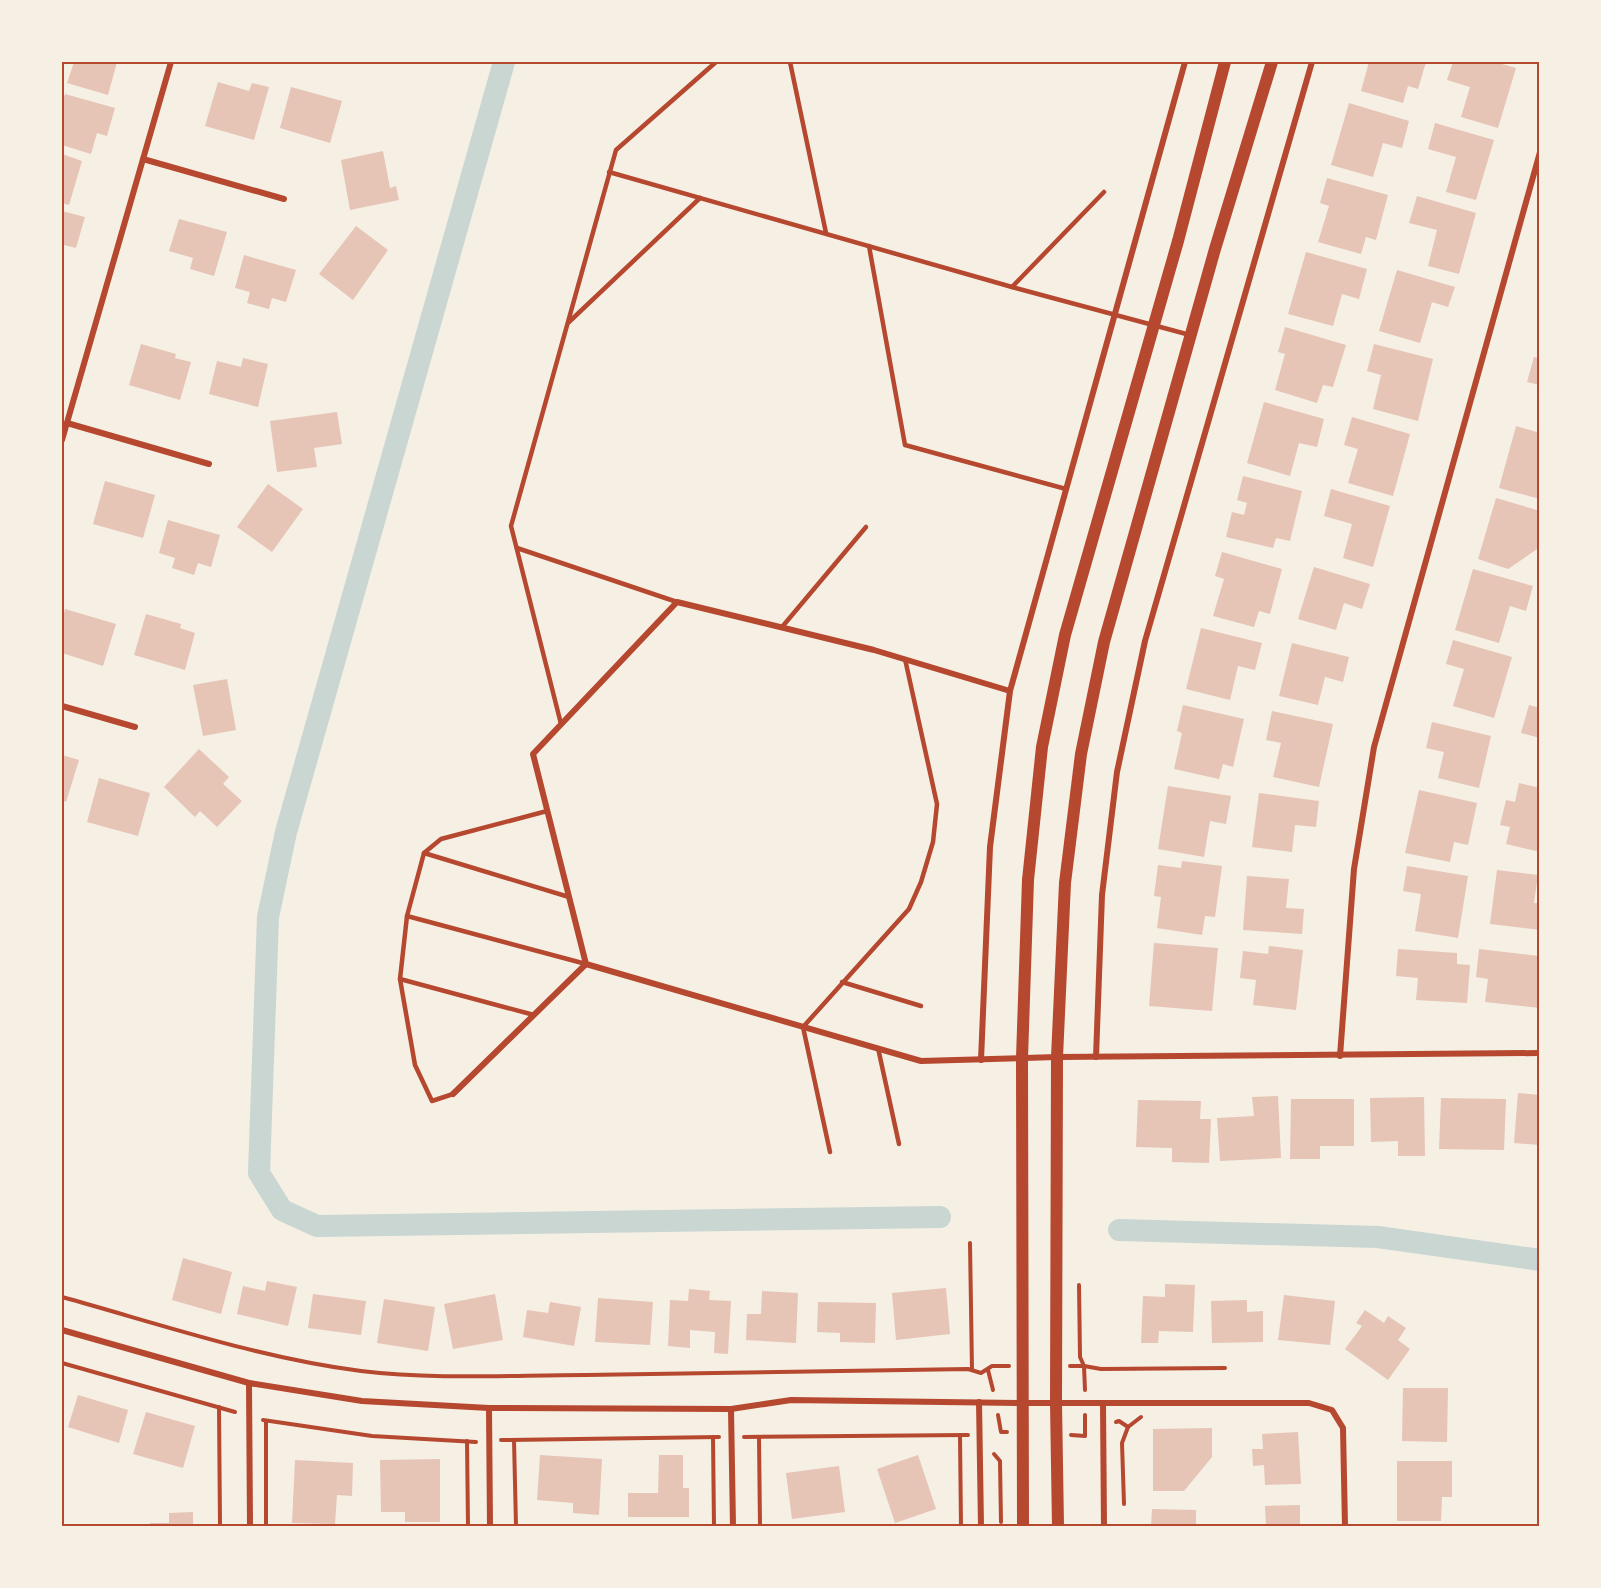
<svg xmlns="http://www.w3.org/2000/svg" width="1601" height="1588" viewBox="0 0 1601 1588" font-family="'Public Sans',sans-serif">
	<rect width="100%" height="100%" fill="#f6efe4"/>
	<g fill="none" stroke-linecap="round" stroke-linejoin="round">
		<g stroke="#c9d6d2" stroke-width="22">
			<polyline points="504,62 286,832 268,917 259,1173 282,1210 317,1226 940,1217"/>
			<polyline points="1119,1230 1378,1237 1540,1260"/>
		</g>
	</g>
	<g fill="#e6c5b7">
		<polygon points="74,62 117,62 108,95 67,83"/>
		<polygon points="1369,62 1426,62 1418,89 1408,86 1403,103 1361,91"/>
		<polygon points="1453,62 1495,62 1516,68 1498,128 1461,117 1470,87 1447,80"/>
		<polygon points="218,82 249,91 252,83 269,87 254,140 205,126"/>
		<polygon points="291,87 342,101 330,143 280,128"/>
		<polygon points="65,94 115,108 107,136 97,133 91,154 62,145 62,105"/>
		<polygon points="1349,103 1409,121 1402,148 1383,143 1373,177 1331,165"/>
		<polygon points="1435,123 1494,140 1476,200 1446,192 1456,157 1428,149"/>
		<polygon points="383,151 390,188 396,186 399,200 350,210 341,160"/>
		<polygon points="62,154 82,161 69,205 62,203"/>
		<polygon points="1327,178 1388,195 1376,240 1366,237 1361,254 1318,242 1329,206 1320,203"/>
		<polygon points="1417,196 1476,213 1459,274 1428,266 1437,230 1409,223"/>
		<polygon points="62,211 85,217 76,248 64,245 62,249"/>
		<polygon points="179,219 227,232 214,276 190,269 193,258 169,251"/>
		<polygon points="356,226 388,250 353,300 319,274"/>
		<polygon points="1306,252 1367,269 1359,299 1342,294 1333,326 1288,314"/>
		<polygon points="244,255 296,270 286,302 272,298 269,309 247,303 250,292 235,288"/>
		<polygon points="1397,270 1455,287 1448,307 1432,302 1420,343 1379,331"/>
		<polygon points="1285,327 1346,345 1333,387 1323,385 1317,403 1275,390 1285,354 1278,352"/>
		<polygon points="141,344 176,354 175,358 191,362 180,400 129,385"/>
		<polygon points="1374,344 1433,359 1418,421 1373,409 1381,375 1367,371"/>
		<polygon points="1534,357 1540,359 1540,385 1527,382"/>
		<polygon points="243,358 268,364 258,407 209,394 217,361 241,367"/>
		<polygon points="1264,402 1324,419 1317,447 1299,443 1290,476 1247,463"/>
		<polygon points="337,412 342,444 314,448 317,467 277,472 270,421"/>
		<polygon points="1352,417 1410,434 1393,496 1348,483 1358,449 1344,445"/>
		<polygon points="1516,426 1540,433 1540,499 1499,488"/>
		<polygon points="1243,476 1302,491 1290,541 1276,538 1273,548 1226,537 1232,512 1244,515 1247,503 1237,500"/>
		<polygon points="105,481 155,495 143,538 93,524"/>
		<polygon points="268,484 303,509 272,552 237,527"/>
		<polygon points="1331,489 1390,506 1373,567 1343,558 1352,524 1324,516"/>
		<polygon points="1496,498 1540,511 1540,547 1508,569 1478,559"/>
		<polygon points="168,520 220,535 211,567 198,563 194,575 172,568 175,558 159,553"/>
		<polygon points="1222,552 1282,569 1270,614 1259,611 1254,627 1213,616 1224,579 1215,576"/>
		<polygon points="1314,567 1370,584 1362,609 1344,603 1336,630 1298,619"/>
		<polygon points="1473,569 1533,586 1526,611 1510,606 1499,643 1455,630"/>
		<polygon points="65,609 116,624 103,666 62,653 62,622"/>
		<polygon points="146,614 181,624 180,628 195,633 185,670 134,655"/>
		<polygon points="1201,628 1262,643 1255,670 1238,666 1230,700 1186,689"/>
		<polygon points="1453,640 1512,657 1494,718 1453,706 1464,669 1446,664"/>
		<polygon points="1292,643 1349,657 1343,682 1325,677 1318,705 1279,696"/>
		<polygon points="227,679 236,730 203,736 193,685"/>
		<polygon points="1183,705 1244,719 1233,767 1223,764 1219,779 1174,769 1182,733 1177,731"/>
		<polygon points="1529,705 1540,708 1540,738 1521,733"/>
		<polygon points="1272,711 1333,724 1319,787 1273,777 1281,743 1266,740"/>
		<polygon points="1432,722 1491,736 1479,788 1438,778 1444,752 1426,748"/>
		<polygon points="199,749 229,777 223,784 242,801 217,827 200,811 195,817 164,787"/>
		<polygon points="62,755 79,760 66,802 62,800"/>
		<polygon points="99,778 150,793 138,836 87,822"/>
		<polygon points="1519,783 1540,788 1540,852 1506,844 1510,827 1500,825 1506,800 1515,802"/>
		<polygon points="1168,786 1231,796 1226,824 1210,821 1204,857 1158,849"/>
		<polygon points="1419,790 1477,803 1468,845 1454,842 1450,862 1405,853"/>
		<polygon points="1259,793 1319,801 1316,827 1295,825 1292,852 1252,847"/>
		<polygon points="1182,861 1222,866 1215,917 1205,916 1202,935 1157,928 1161,897 1154,896 1158,865 1181,868"/>
		<polygon points="1407,866 1468,876 1458,938 1415,931 1421,894 1403,891"/>
		<polygon points="1497,870 1538,875 1534,903 1540,903 1540,930 1490,924"/>
		<polygon points="1247,876 1289,879 1286,908 1304,909 1302,934 1243,930"/>
		<polygon points="1154,943 1218,948 1212,1011 1149,1006"/>
		<polygon points="1269,946 1303,950 1296,1010 1253,1005 1256,980 1240,978 1243,951 1268,954"/>
		<polygon points="1398,949 1457,953 1457,964 1470,965 1467,1003 1416,1000 1418,978 1396,976"/>
		<polygon points="1479,949 1540,956 1540,1008 1485,1002 1488,979 1476,977"/>
		<polygon points="1518,1093 1540,1095 1540,1145 1514,1143"/>
		<polygon points="1278,1096 1281,1158 1220,1161 1217,1118 1254,1116 1252,1097"/>
		<polygon points="1424,1097 1425,1156 1398,1156 1398,1141 1371,1142 1370,1098"/>
		<polygon points="1441,1098 1506,1099 1504,1150 1439,1149"/>
		<polygon points="1291,1099 1354,1099 1354,1146 1320,1146 1320,1159 1290,1159"/>
		<polygon points="1138,1100 1201,1101 1200,1119 1211,1119 1209,1163 1172,1162 1172,1148 1136,1147"/>
		<polygon points="183,1258 232,1272 221,1314 172,1300"/>
		<polygon points="267,1281 297,1287 288,1326 237,1314 243,1286 265,1291"/>
		<polygon points="1165,1284 1195,1285 1193,1332 1159,1331 1158,1343 1141,1343 1143,1296 1165,1297"/>
		<polygon points="946,1288 950,1334 896,1340 892,1293"/>
		<polygon points="689,1289 710,1291 709,1300 731,1301 728,1354 714,1353 715,1332 690,1330 690,1348 668,1346 670,1300 688,1301"/>
		<polygon points="762,1291 798,1293 796,1343 746,1340 747,1314 761,1314"/>
		<polygon points="313,1294 366,1301 361,1335 308,1328"/>
		<polygon points="495,1294 503,1340 453,1349 444,1304"/>
		<polygon points="1284,1295 1335,1301 1330,1345 1278,1340"/>
		<polygon points="598,1298 653,1302 650,1345 595,1342"/>
		<polygon points="384,1299 435,1307 428,1351 377,1343"/>
		<polygon points="1247,1300 1247,1312 1263,1311 1263,1342 1212,1343 1211,1301"/>
		<polygon points="550,1302 581,1307 574,1346 523,1337 527,1310 548,1313"/>
		<polygon points="818,1302 876,1303 875,1343 840,1342 840,1333 817,1332"/>
		<polygon points="1365,1310 1384,1323 1388,1316 1406,1328 1398,1340 1410,1349 1388,1380 1345,1349 1362,1326 1356,1323"/>
		<polygon points="1403,1388 1448,1388 1447,1442 1402,1441"/>
		<polygon points="78,1395 128,1410 119,1443 68,1427"/>
		<polygon points="146,1412 195,1426 183,1468 133,1454"/>
		<polygon points="1212,1428 1212,1457 1184,1491 1153,1491 1153,1429"/>
		<polygon points="1298,1432 1301,1484 1265,1485 1264,1465 1253,1466 1252,1449 1263,1449 1262,1434"/>
		<polygon points="540,1455 602,1459 599,1515 573,1513 573,1503 537,1500"/>
		<polygon points="659,1455 683,1455 683,1488 689,1488 689,1517 628,1517 628,1493 658,1493"/>
		<polygon points="918,1455 936,1509 895,1523 877,1469"/>
		<polygon points="440,1459 440,1522 405,1522 405,1512 381,1512 380,1460"/>
		<polygon points="295,1460 353,1463 352,1496 337,1495 335,1524 292,1523"/>
		<polygon points="1397,1461 1452,1461 1452,1497 1442,1497 1441,1521 1397,1521"/>
		<polygon points="839,1466 845,1512 792,1519 786,1473"/>
		<polygon points="1300,1505 1300,1526 1266,1526 1265,1506"/>
		<polygon points="1152,1509 1196,1510 1196,1526 1151,1526"/>
		<polygon points="193,1512 193,1526 150,1526 150,1523 169,1523 169,1513"/>
	</g>
	<g fill="none" stroke-linecap="round" stroke-linejoin="round">
		<g stroke="#b5482f" stroke-width="4">
			<polyline points="970,1243 972,1370"/>
			<polyline points="1079,1285 1080,1357 1084,1366 1101,1369 1225,1368"/>
			<path d="M 62,1297 C 160,1324 259,1358 361,1371 C 435,1380 512,1375 586,1375 C 714,1373 841,1371 968,1369 L 981,1373 L 992,1366 L 1009,1366"/>
			<polyline points="62,1363 235,1412"/>
			<polyline points="1070,1366 1084,1366 1085,1390"/>
			<polyline points="988,1370 993,1390"/>
			<polyline points="219,1407 220,1526"/>
			<polyline points="998,1415 1001,1432 1007,1432"/>
			<polyline points="263,1420 372,1436 476,1442"/>
			<polyline points="266,1421 266,1526"/>
			<polyline points="1116,1422 1119,1421 1128,1427 1122,1443 1124,1504"/>
			<polyline points="1128,1427 1141,1417"/>
			<polyline points="1071,1435 1085,1436 1085,1415"/>
			<polyline points="960,1436 961,1526"/>
			<polyline points="713,1437 714,1526"/>
			<polyline points="744,1437 968,1435"/>
			<polyline points="759,1437 760,1526"/>
			<polyline points="501,1440 719,1437"/>
			<polyline points="514,1440 516,1526"/>
			<polyline points="467,1441 468,1526"/>
			<polyline points="994,1454 1000,1461 1001,1522"/>
		</g>
		<g stroke="#b5482f" stroke-width="4.5">
			<polyline points="790,62 826,233"/>
			<polyline points="609,172 1012,287 1190,335"/>
			<polyline points="869,246 905,445 1066,489"/>
			<polyline points="1012,287 1104,192"/>
			<polyline points="569,322 700,198"/>
			<polyline points="517,548 677,602"/>
			<polyline points="782,627 866,527"/>
			<polyline points="561,724 511,526 616,150 716,62"/>
			<polyline points="424,853 569,897"/>
			<polyline points="407,916 586,964"/>
			<polyline points="400,979 534,1015"/>
			<polyline points="842,982 921,1006"/>
			<polyline points="878,1048 899,1144"/>
			<polyline points="453,1094 432,1101 415,1065 400,979 407,916 424,853 441,839 547,811"/>
			<polyline points="830,1152 803,1027 909,909 921,882 933,842 937,804 905,659"/>
		</g>
		<g stroke="#b5482f" stroke-width="6">
			<polyline points="143,159 284,199"/>
			<polyline points="67,423 209,464"/>
			<polyline points="62,440 171,62"/>
			<polyline points="1010,691 874,650 677,602 533,754 586,964 921,1061 1057,1057 1540,1053"/>
			<polyline points="62,706 135,727"/>
			<polyline points="1340,1056 1354,869 1374,747 1540,152"/>
			<polyline points="1096,1057 1102,895 1117,772 1145,641 1312,62"/>
			<polyline points="981,1060 990,847 1010,691 1185,62"/>
			<polyline points="453,1094 586,964"/>
			<polyline points="62,1330 249,1383 362,1401 489,1408 731,1409 791,1400 1022,1403 1309,1403 1332,1410 1343,1428 1345,1526"/>
			<polyline points="249,1383 250,1526"/>
			<polyline points="979,1402 981,1526"/>
			<polyline points="1103,1403 1104,1526"/>
			<polyline points="489,1408 490,1526"/>
			<polyline points="731,1409 733,1526"/>
		</g>
		<g stroke="#b5482f" stroke-width="12">
			<polyline points="1023,1526 1022,1058 1028,880 1042,747 1065,635 1178,241 1225,62"/>
			<polyline points="1058,1526 1056,1403 1057,1057 1065,883 1081,754 1104,642 1215,249 1272,62"/>
		</g>
	</g>
	<rect width="1601" height="1588" fill="none" stroke="#f6efe4" stroke-width="126"/>
	<rect x="63" y="63" width="1475" height="1462" fill="none" stroke="#b5482f" stroke-width="2"/>
</svg>
